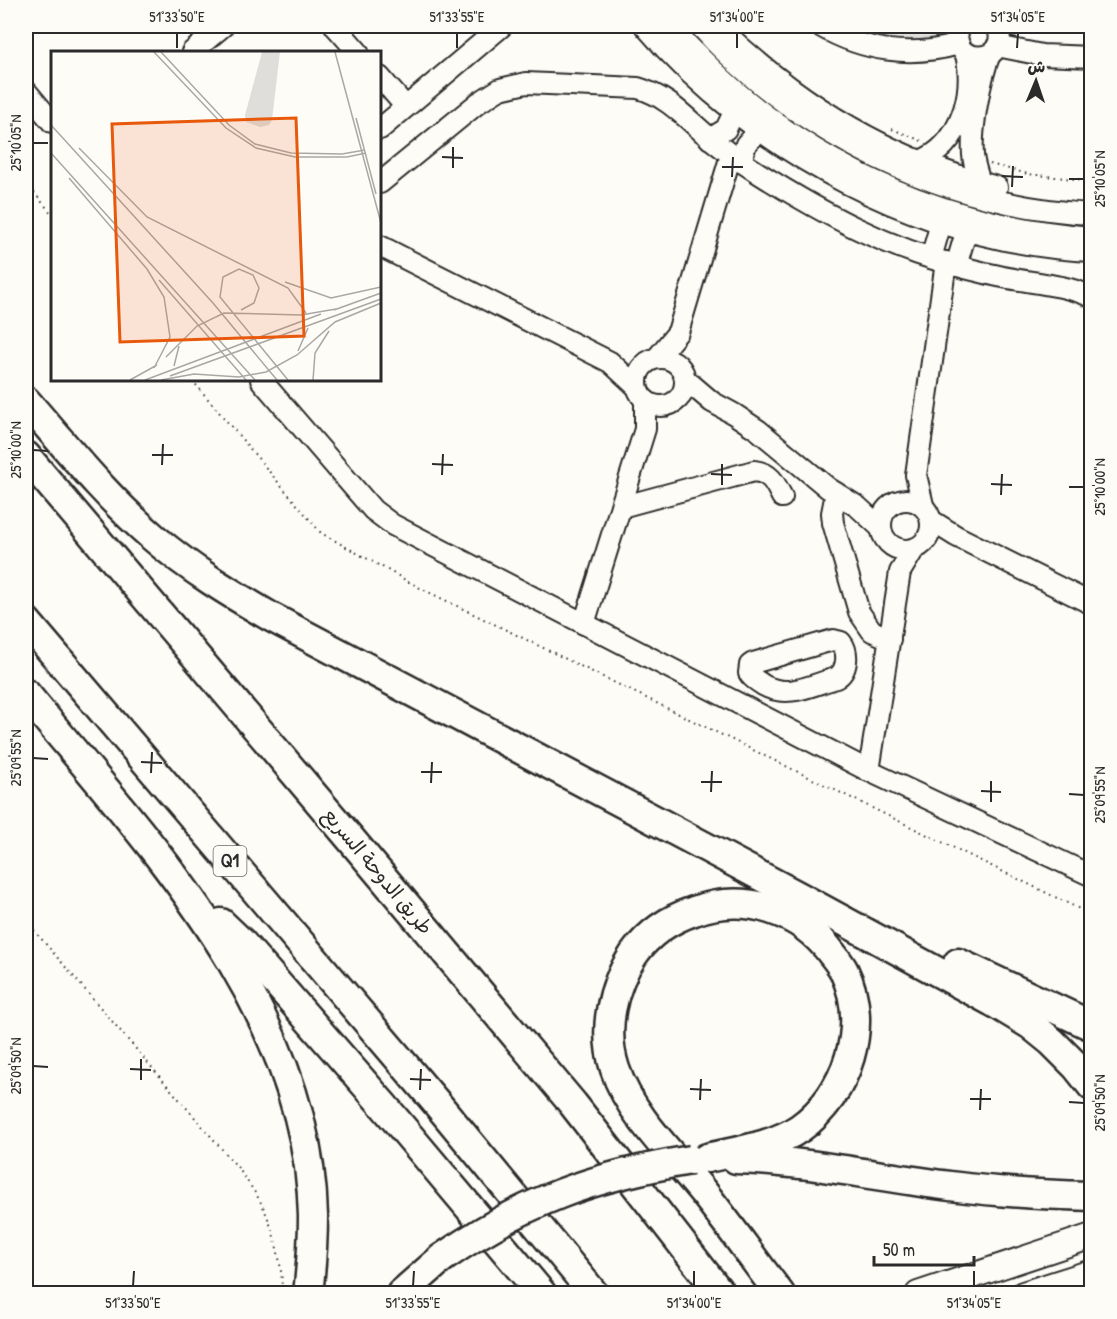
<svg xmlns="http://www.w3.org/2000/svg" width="1117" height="1319" viewBox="0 0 1117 1319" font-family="'Patrick Hand','Playpen Sans Arabic',sans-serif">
	<rect width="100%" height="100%" fill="#fdfcf7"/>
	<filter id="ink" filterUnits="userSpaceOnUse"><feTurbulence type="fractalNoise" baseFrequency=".0167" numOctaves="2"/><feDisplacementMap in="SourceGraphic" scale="12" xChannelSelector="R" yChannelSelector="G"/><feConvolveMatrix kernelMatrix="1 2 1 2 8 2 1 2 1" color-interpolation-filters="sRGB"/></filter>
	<g filter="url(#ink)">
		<polygon fill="#dfdeda" stroke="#858482" stroke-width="1.5" points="837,26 954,26 949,40 892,45"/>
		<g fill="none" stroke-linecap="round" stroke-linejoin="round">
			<defs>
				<g id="minor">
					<polyline points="335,26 358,52"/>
					<path d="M 645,26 C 752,152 924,243 1092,251"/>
					<path d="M 669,26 C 698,55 726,85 759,110 C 854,185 972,228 1092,237"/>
					<path d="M 700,26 C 798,136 944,206 1092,214"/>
					<path d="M 718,26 C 797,103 890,159 997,187"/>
					<path d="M 820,26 C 863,51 911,58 959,44"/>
					<path d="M 960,26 C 943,66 1014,67 997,26"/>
					<polyline points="997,46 1042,55 1092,57"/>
					<polyline points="192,52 223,26"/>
					<polyline points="380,77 405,106"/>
					<polyline points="26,91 52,122"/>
					<polyline points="380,129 502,26"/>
					<polyline points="710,139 726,129 734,112"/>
					<path d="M 920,161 C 960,146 975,94 966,54"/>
					<polyline points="741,162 746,144 760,130"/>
					<path d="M 980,182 C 977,173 974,165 973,155 C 971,129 980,79 990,54"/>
					<path d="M 380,183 L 478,103 L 500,89 L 526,83 L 638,88 C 666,96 683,115 705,134 C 722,149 741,162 760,174 C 822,213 887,248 958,266 C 973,270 988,274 1003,277 C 1032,283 1064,284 1092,297"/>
					<polyline points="380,246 610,362 637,387"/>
					<polyline points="931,258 941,223"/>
					<polyline points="956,266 964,239 971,232"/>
					<circle cx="661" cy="382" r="24"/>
					<polyline points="657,358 678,332 731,155"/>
					<polyline points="685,379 712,402 734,414 758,430 828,488 858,507 881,528"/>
					<polyline points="261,380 373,510 393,525 869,771 1092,876"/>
					<polyline points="836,493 832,513 833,523 859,612 872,631 890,639"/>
					<circle cx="906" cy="525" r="25"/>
					<polyline points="923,505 916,475 946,262"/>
					<path d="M 621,507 L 754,471 C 771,473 775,483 782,497"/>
					<polyline points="932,521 956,536 1092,604"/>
					<polyline points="584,624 645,429 645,400"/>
					<path d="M 833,640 L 841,642 C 849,652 848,671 836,678 C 811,685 788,699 763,685 C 758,681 752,679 749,673 L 750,665 L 753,663 Z"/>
					<polyline points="869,771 900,572 914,549"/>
				</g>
				<g id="major">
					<polyline points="918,1294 1092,1236"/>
					<polyline points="1023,1294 1092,1272"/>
				</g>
				<g id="highway">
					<path d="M 26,401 C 67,448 106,497 154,538 C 190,569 230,593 271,617 L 800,897 L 993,1002 L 1031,1025 L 1052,1042 L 1076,1066 L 1092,1086"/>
					<polyline points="26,456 349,837 573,1104 721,1294"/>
					<polyline points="26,621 435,1101 594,1294"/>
					<path d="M 26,694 C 149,844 309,1009 313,1216 C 313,1242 311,1268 308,1294"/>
					<polyline points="221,923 241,942 384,1106 542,1294"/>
					<polyline points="958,963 1092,1026"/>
					<path d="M 707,1158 C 737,1151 774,1146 800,1128 C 848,1094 870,1025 844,971 C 841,965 837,960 833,955 C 801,911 746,892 694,911 C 670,919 649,933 634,954 C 612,986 602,1030 615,1069 C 630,1115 674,1156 704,1193 C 730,1226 754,1260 780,1294"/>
					<path d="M 736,1159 C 807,1161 879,1177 950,1186 C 997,1192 1044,1195 1092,1196"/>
					<polyline points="401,1294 442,1258"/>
				</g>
			</defs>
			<use href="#minor" stroke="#2b2b2b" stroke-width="24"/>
			<use href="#major" stroke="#2b2b2b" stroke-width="28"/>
			<use href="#highway" stroke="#2b2b2b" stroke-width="33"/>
			<g stroke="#2b2b2b" stroke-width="2" stroke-dasharray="1.5 4.5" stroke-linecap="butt">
				<polyline points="892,129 922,141"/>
				<polyline points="990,164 1028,174 1092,181"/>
				<polyline points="26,183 52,214"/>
				<polyline points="192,380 321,533 418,587 1092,915"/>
				<path d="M 26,921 L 239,1169 C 246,1180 254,1190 260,1201 C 272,1222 285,1270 281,1294"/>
			</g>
			<use href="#minor" stroke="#fdfcf7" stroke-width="20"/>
			<use href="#major" stroke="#fdfcf7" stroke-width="24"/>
			<use href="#highway" stroke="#fdfcf7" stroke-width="28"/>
			<defs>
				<path id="highway-bridge" d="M 442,1258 C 524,1201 593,1176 691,1160"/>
			</defs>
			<use href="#highway-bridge" stroke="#2b2b2b" stroke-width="33" stroke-linecap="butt"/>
			<use href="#highway-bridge" stroke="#fdfcf7" stroke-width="28"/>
		</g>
	</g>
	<path fill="none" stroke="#2b2b2b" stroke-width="2" d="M 177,48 L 177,33M 457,48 L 457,33M 737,48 L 737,33M 1017,48 L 1018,33M 33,143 L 48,143M 442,157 L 463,158M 722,167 L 743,167M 453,168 L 453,147M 1002,176 L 1023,177M 732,177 L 733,157M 1069,179 L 1084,179M 1012,187 L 1013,166M 33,450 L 48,451M 152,455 L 173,455M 432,464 L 453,465M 162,465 L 163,444M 711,474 L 732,475M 442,475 L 443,454M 991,484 L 1012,485M 722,485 L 722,464M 1069,487 L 1084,487M 1001,495 L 1002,474M 33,758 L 48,759M 141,762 L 162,763M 421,772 L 442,772M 151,773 L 152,752M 701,782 L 722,782M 431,783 L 432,762M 981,791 L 1001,792M 711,792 L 712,771M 1069,794 L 1084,795M 991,802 L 991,781M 33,1066 L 48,1067M 130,1069 L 151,1070M 410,1079 L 431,1080M 141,1080 L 141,1059M 690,1089 L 711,1090M 420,1090 L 421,1069M 970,1099 L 991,1099M 700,1100 L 701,1079M 1069,1102 L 1084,1103M 980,1110 L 981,1089M 133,1286 L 134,1271M 413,1286 L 414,1271M 694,1286 L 694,1271M 974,1286 L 974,1271"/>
	<g text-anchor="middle" stroke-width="5" stroke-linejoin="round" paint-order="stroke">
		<rect fill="#fdfcf7" stroke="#6a6a68" stroke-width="1.5" x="213.5" y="846" width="33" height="30" rx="4.5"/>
		<g font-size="18" font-weight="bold" fill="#2b2b2b">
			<text x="230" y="867">Q1</text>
		</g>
		<g font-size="20" fill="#2b2b2b" stroke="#fdfcf7">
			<text transform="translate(378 871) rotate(50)" y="7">طريق الدوحة السريع</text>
		</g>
	</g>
	<g transform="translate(51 51)">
		<rect width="330" height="330" fill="#fdfcf7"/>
		<path d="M 211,1 L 229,1 L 221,69 L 218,74 L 209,76 L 195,71 L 194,64 Z" fill="#dfdeda"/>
		<path fill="none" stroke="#a9a8a5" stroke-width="1.5" d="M 103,1 L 175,77 L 205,97 L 244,106 L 296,106 L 315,102M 110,1 L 178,74 L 204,93 L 240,102 L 291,103 L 314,99M 284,1 L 330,172M 305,67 L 325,143M 0,74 L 162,252 L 226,329M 28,97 L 96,166 L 237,237 L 255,262M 0,102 L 204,329M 18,127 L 96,218 L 113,246 L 119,286 L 103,317M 108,229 L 195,329M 234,231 L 280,247 L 330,236M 190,259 L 203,252 L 208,237 L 202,224 L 188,218 L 172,226 L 169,246 L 237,329M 283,259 L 330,242M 247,300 L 257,277M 115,306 L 146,275 L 173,262 L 250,264 L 285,258M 123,315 L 128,295M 119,325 L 330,248M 79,329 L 106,314M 94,329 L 270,263M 110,329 L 143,323 L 188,326 L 215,321 L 246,304 L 284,271 L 330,252M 262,329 L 264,302 L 278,280"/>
		<path fill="#e8590c" fill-opacity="0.15" stroke="#e8590c" stroke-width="3" d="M 245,67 L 253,285 L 69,291 L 61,73 Z"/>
		<rect width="330" height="330" fill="none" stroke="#2b2b2b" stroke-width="3"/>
	</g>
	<rect width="1117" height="1319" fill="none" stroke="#fdfcf7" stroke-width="66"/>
	<g transform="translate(1036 81) rotate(2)" stroke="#fdfcf7" stroke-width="4.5" paint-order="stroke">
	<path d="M0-4.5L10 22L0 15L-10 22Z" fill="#2b2b2b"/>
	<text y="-9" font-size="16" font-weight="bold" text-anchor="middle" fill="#2b2b2b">ش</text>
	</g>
	<path d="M874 1256v9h100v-9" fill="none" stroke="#2b2b2b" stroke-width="3"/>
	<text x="883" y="1256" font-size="18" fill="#2b2b2b" stroke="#fdfcf7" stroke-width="4.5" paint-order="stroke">50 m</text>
	<rect x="33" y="33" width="1051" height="1253" fill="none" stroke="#2b2b2b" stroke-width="2"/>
	<g font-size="15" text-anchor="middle" fill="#2b2b2b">
		<text x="177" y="22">51°33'50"E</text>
		<text x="457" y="22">51°33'55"E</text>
		<text x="737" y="22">51°34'00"E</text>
		<text x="1018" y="22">51°34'05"E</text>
		<text transform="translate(16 143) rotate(-90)" y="5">25°10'05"N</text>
		<text transform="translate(1100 179) rotate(-90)" y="5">25°10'05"N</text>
		<text transform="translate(16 450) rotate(-90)" y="5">25°10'00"N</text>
		<text transform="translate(1100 487) rotate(-90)" y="5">25°10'00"N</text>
		<text transform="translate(16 758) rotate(-90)" y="5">25°09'55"N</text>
		<text transform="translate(1100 795) rotate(-90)" y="5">25°09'55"N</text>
		<text transform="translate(16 1066) rotate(-90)" y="5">25°09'50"N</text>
		<text transform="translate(1100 1103) rotate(-90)" y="5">25°09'50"N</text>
		<text x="133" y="1308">51°33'50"E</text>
		<text x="413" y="1308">51°33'55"E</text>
		<text x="694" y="1308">51°34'00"E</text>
		<text x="974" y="1308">51°34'05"E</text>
	</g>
</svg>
